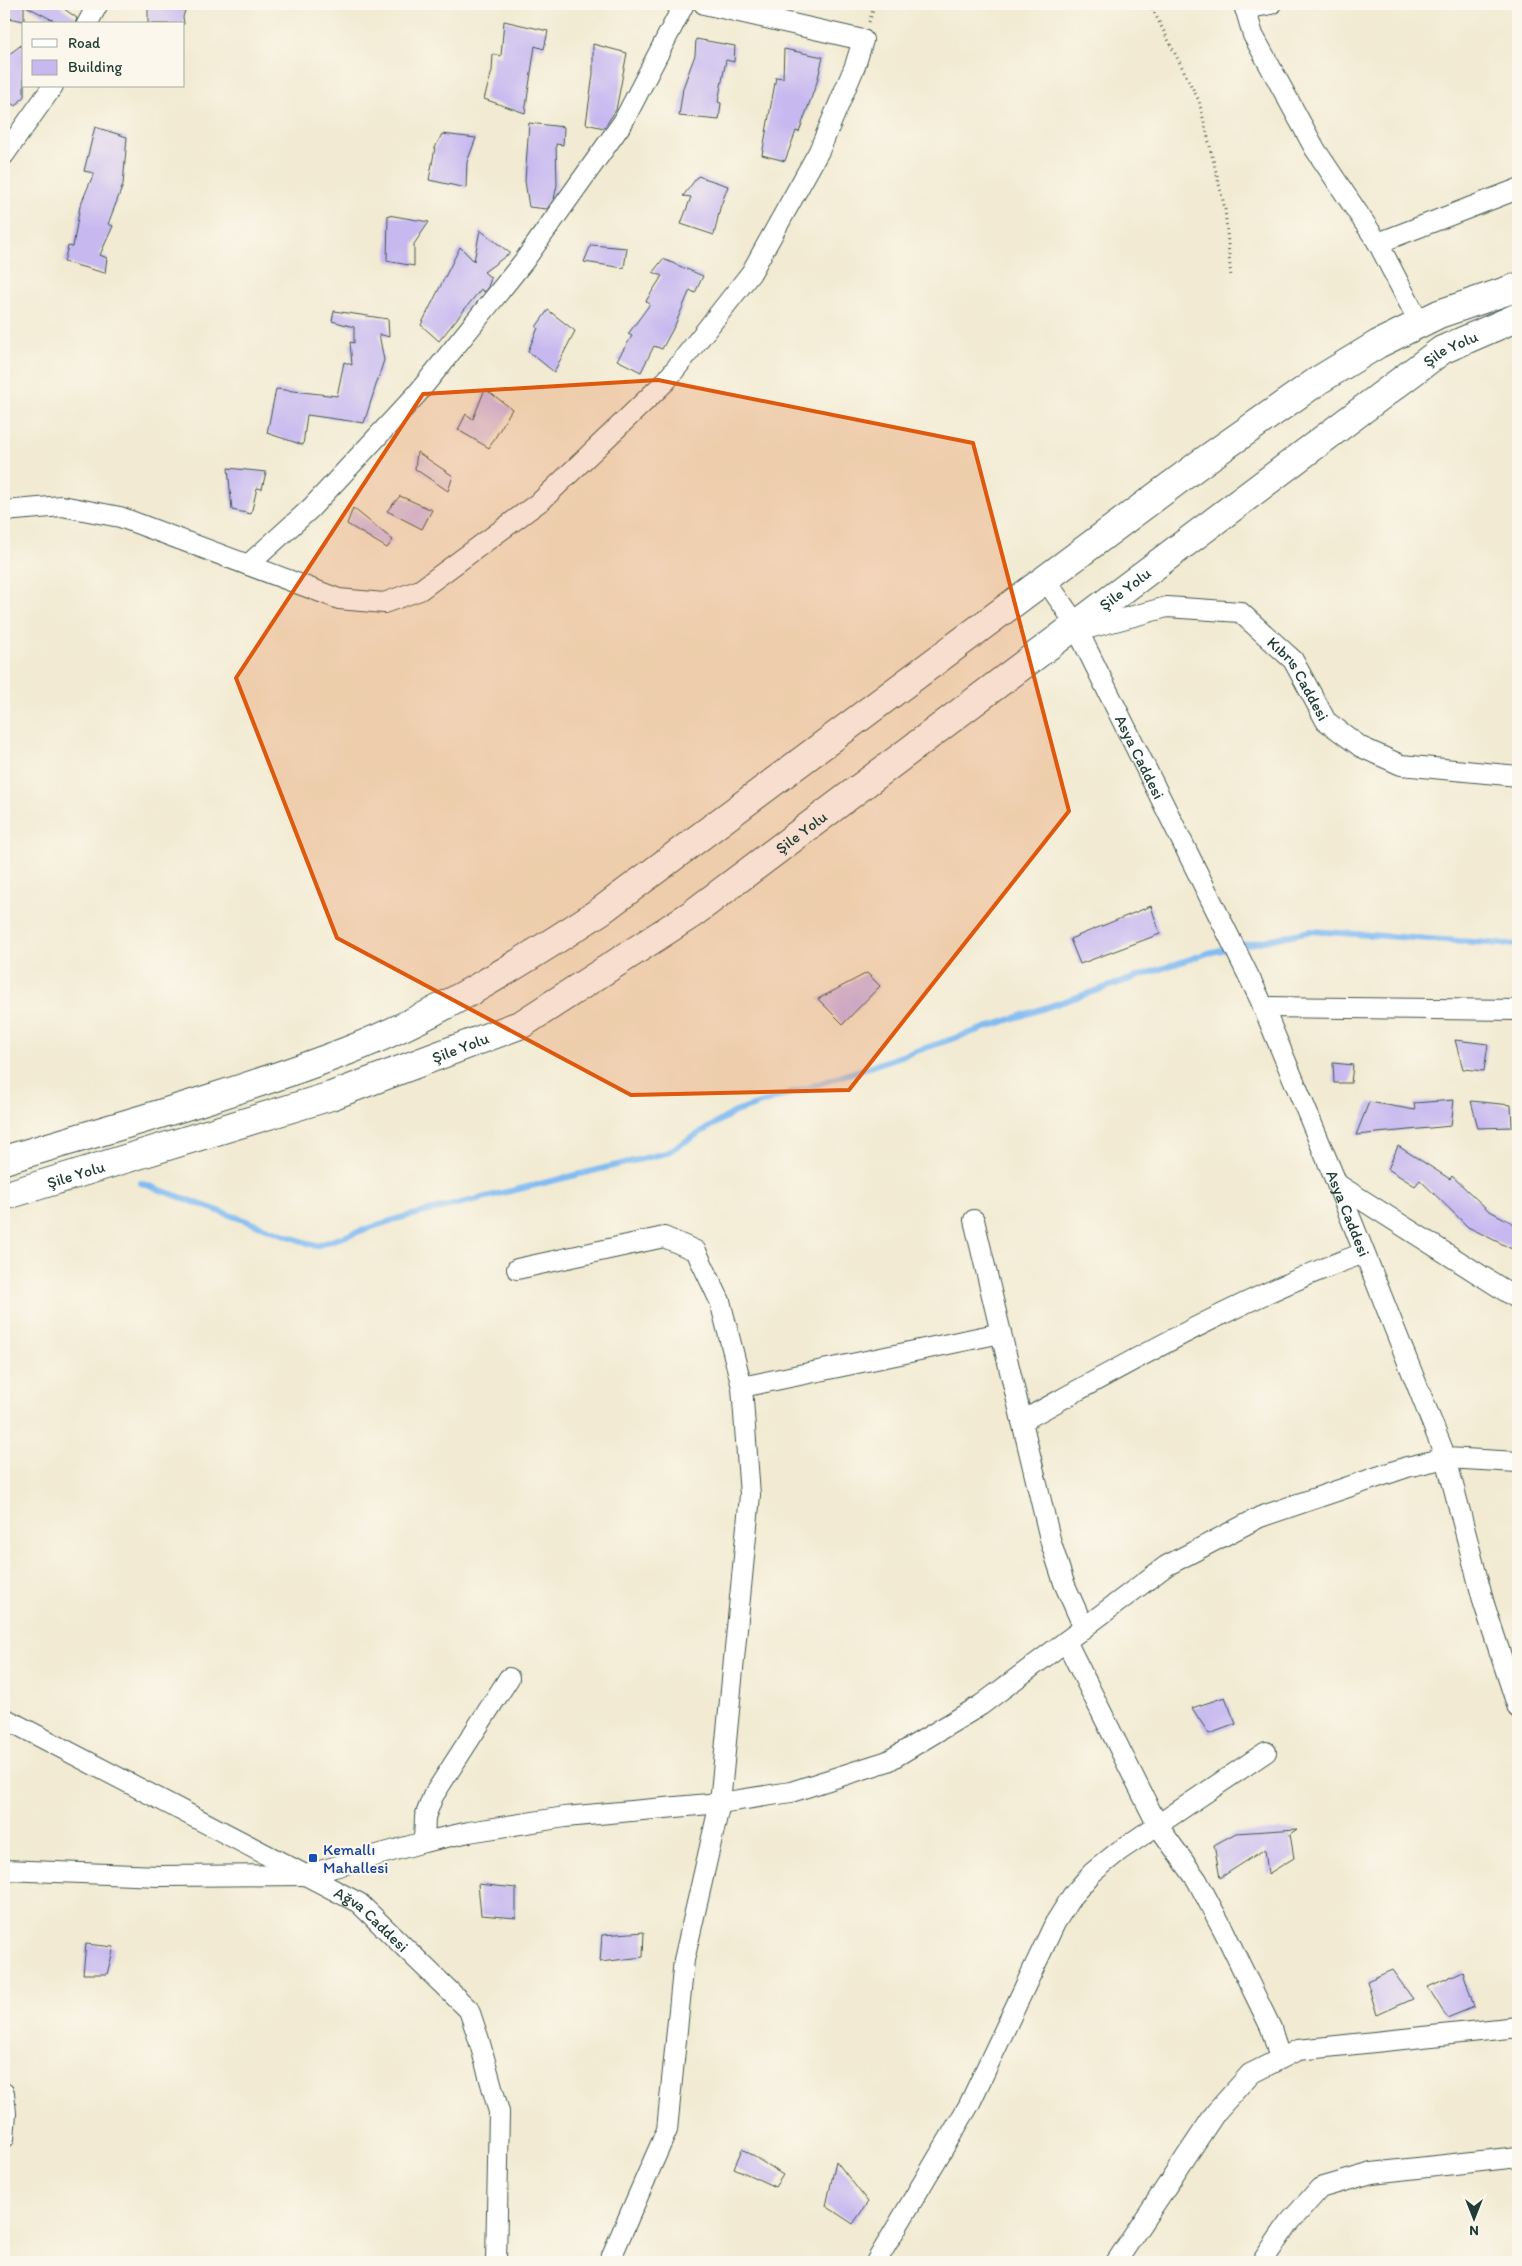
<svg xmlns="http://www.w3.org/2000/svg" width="1522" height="2266" viewBox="0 0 1522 2266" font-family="Itim,sans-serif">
	<rect width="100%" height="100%" fill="#fbf7ec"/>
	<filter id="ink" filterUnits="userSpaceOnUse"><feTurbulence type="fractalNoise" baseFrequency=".02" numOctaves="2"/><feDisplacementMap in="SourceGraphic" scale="10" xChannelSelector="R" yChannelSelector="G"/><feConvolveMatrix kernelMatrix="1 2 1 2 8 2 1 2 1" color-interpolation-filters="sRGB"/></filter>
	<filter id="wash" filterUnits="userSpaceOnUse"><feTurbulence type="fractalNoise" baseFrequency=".0096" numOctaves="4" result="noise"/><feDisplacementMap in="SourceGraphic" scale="20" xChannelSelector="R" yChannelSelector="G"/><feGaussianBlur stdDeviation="1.12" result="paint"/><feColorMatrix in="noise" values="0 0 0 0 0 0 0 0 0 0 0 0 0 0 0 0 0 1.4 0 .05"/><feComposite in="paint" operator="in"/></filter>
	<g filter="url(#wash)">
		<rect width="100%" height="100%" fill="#f2ead2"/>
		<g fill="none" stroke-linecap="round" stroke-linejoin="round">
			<polyline stroke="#81bbf2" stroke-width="6" points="141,1183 316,1246 396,1219 666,1153 735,1112 1208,953 1310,931 1518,945"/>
		</g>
		<g id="blocks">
			<g fill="#c7b9f0">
				<polygon points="4,4 57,4 77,18 75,24 60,24 24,5 24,21 4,17"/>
				<polygon points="148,4 187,4 183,17 184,24 148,24"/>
				<polygon points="504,21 548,31 544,49 535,46 525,113 484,99 492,71 493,54 501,56"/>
				<polygon points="696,39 735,46 734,62 726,60 718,102 721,103 719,120 679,116 683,88 695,55"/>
				<polygon points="24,43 24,96 16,106 4,100 4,58"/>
				<polygon points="593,44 627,53 616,110 604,128 586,124 593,74"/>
				<polygon points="784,49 823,57 817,82 799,132 796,131 785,161 762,155 776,77 783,78"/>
				<polygon points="529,123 564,127 563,145 556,144 557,185 554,199 547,209 529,207 525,181"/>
				<polygon points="95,127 127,137 123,185 108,224 113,226 100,255 107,258 105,273 64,262 68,246 73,247 80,206 94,173 84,171"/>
				<polygon points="442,134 476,138 467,162 466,188 429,180 435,148"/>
				<polygon points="698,176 728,186 720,208 714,235 681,224 691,197 683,196"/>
				<polygon points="388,215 429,222 414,244 414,266 387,261"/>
				<polygon points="480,230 510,253 484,272 491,278 488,287 484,292 481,289 439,341 421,325 460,247 474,261"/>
				<polygon points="591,245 627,248 624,268 584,262"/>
				<polygon points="663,259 703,276 695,293 690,290 675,325 662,349 654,346 641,372 617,360 632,336 628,334 650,304 646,301 662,276 653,272"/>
				<polygon points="548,310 575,331 554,372 528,351 538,328 536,327"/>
				<polygon points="334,311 388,319 389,337 379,334 384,360 364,423 307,415 303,445 267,433 276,389 337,396 344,362 352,365 350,342 354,343 354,327 332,321"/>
				<polygon points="485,389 512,409 489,448 458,430 466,414 473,419"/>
				<polygon points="417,452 453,476 448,491 415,469"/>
				<polygon points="228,468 266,472 262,489 257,488 251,514 232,510"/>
				<polygon points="400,496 432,510 422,529 387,511"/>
				<polygon points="353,508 393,540 387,548 347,524"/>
				<polygon points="1151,906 1160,934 1080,964 1070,939"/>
				<polygon points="867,973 880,986 843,1024 818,999"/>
				<polygon points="1455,1040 1488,1044 1484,1071 1463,1069"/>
				<polygon points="1333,1063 1353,1065 1351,1083 1334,1083"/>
				<polygon points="1454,1100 1451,1126 1356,1135 1369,1102 1415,1110 1414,1103"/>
				<polygon points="1471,1101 1511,1105 1512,1127 1478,1128"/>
				<polygon points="1398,1146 1450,1179 1452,1176 1488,1210 1518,1226 1518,1252 1468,1227 1420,1180 1415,1186 1388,1169"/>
				<polygon points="1225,1697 1236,1724 1209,1734 1192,1708"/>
				<polygon points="1297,1829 1290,1834 1294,1858 1268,1874 1265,1849 1220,1878 1214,1845 1236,1833"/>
				<polygon points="478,1884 516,1888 516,1918 481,1915"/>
				<polygon points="644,1932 643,1957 600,1962 602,1935"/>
				<polygon points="86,1944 114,1947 107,1974 83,1974"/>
				<polygon points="1392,1970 1413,1999 1377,2015 1367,1981"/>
				<polygon points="1463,1971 1474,2007 1447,2018 1428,1987"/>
				<polygon points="742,2149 783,2175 775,2187 734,2168"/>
				<polygon points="836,2161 868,2202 853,2224 826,2206"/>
			</g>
		</g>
	</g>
	<g filter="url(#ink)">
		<use href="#blocks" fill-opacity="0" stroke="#3f574c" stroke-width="1"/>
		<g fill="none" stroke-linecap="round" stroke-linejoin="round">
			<defs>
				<g id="minor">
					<polyline points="1244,4 1253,35 1315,149 1378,243 1420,324"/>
					<polyline points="1245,9 1271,4"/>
					<polyline points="87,24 98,4"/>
					<polyline points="4,155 53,86"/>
					<polyline points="1378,243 1518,189"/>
					<polyline points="4,511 62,506 120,517 339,599 384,603 420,590 542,500 666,381 751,273 819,151 855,66 863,40 704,4"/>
					<polyline points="248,565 311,508 417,394 524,261 623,122 684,4"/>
					<path id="s1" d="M 1045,579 L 1071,617 L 1259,997 L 1337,1184 L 1446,1458 L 1484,1604 L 1518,1708"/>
					<path id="s2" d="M 1078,631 L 1167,607 L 1240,612 L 1293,660 L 1326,721 L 1361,747 L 1401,765 L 1518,776"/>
					<polyline points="1263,1007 1518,1010"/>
					<polyline points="1337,1184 1518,1299"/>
					<polyline points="974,1220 1051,1543 1064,1583 1084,1628"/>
					<polyline points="517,1269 664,1237 696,1251 720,1301 742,1387 750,1495 720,1803 684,1960 667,2130 609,2262"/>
					<polyline points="742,1387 1001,1333"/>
					<path d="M 1022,1421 C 1135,1359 1243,1297 1364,1253"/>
					<polyline points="1066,1641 1158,1826 1197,1880 1224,1931 1271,2028 1280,2059"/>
					<path id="s3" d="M 4,1718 L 359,1903 L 469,2010 L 479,2040 L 499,2112 L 496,2262"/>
					<polyline points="424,1842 425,1817 433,1796 509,1678"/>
					<polyline points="4,1870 159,1876 306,1875 424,1842 469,1832 565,1817 720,1803 791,1792 888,1761 981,1705 1166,1566 1260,1517 1407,1467 1446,1458 1518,1462"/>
					<polyline points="4,2093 6,2113 4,2138"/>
					<polyline points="876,2262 969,2105 1055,1923 1072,1896 1092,1873 1119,1851 1266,1752"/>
					<polyline points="1116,2262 1216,2112 1250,2074 1298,2050 1518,2027"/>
					<polyline points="1262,2262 1288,2224 1320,2188 1372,2173 1518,2157"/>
				</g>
				<g id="highway">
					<path d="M 4,1160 C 119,1126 235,1094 347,1051 C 435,1017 523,962 602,910 L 1201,463 L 1319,380 L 1378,344 L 1439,314 L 1518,287"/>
					<path id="s4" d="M 4,1196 L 331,1096 L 522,1024 L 692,914 L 1442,350 L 1518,317"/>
				</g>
			</defs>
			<use href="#minor" stroke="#3f574c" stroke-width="22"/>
			<use href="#highway" stroke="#3f574c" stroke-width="30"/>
			<g stroke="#3f574c" stroke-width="3" stroke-dasharray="1 4" stroke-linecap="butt">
				<polyline points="1150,4 1199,101 1225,209 1231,278"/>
				<polyline points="869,22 875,4"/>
			</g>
			<use href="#minor" stroke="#fff" stroke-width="20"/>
			<use href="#highway" stroke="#fff" stroke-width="28"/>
		</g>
	</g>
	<path fill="#de580e" fill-opacity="0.2" stroke="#de580e" stroke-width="4" stroke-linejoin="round" d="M 658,380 L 973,443 L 1069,811 L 849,1090 L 631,1095 L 337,938 L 236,678 L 423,394 Z"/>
	<rect fill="#1a4fb4" stroke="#fbf7ec" stroke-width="2" x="308" y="1853" width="10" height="10" rx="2.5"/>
	<g text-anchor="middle" stroke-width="4.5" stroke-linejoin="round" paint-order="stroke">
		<g font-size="16" fill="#1f3d34" stroke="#fbf7ec">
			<text dy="6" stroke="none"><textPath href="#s4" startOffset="1695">Şile Yolu</textPath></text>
			<text dy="6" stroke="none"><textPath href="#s4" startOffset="1290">Şile Yolu</textPath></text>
			<text dy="6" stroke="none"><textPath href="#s2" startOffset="255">Kıbrıs Caddesi</textPath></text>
			<text dy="6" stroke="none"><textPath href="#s1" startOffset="202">Asya Caddesi</textPath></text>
			<text dy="6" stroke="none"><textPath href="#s4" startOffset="885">Şile Yolu</textPath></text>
			<text dy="6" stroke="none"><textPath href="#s4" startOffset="480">Şile Yolu</textPath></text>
			<text dy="6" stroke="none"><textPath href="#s4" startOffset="75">Şile Yolu</textPath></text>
			<text dy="6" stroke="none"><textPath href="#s1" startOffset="704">Asya Caddesi</textPath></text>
			<text dy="6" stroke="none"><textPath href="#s3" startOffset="420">Ağva Caddesi</textPath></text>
		</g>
		<g font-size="16" fill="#164399" stroke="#fbf7ec" text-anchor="start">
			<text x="323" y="1855">Kemallı<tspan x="323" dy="18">Mahallesi</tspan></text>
		</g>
	</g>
	<rect width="1522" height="2266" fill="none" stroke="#fbf7ec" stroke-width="20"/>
	<rect x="22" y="22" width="162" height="65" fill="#fbf7ec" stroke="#a3ada2"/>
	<rect x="32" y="39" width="25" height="8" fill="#ffffff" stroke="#a3ada2"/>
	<text x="68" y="48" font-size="15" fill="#1f3d34">Road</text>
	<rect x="32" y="60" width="25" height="15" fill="#c7b9f0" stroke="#a3ada2"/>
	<text x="68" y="72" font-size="15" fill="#1f3d34">Building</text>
	<g transform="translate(1474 2218) rotate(180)" stroke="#fbf7ec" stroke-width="4" paint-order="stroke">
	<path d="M0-4L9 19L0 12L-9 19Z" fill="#1f3d34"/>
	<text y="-8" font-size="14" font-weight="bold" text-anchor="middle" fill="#1f3d34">N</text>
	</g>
</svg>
